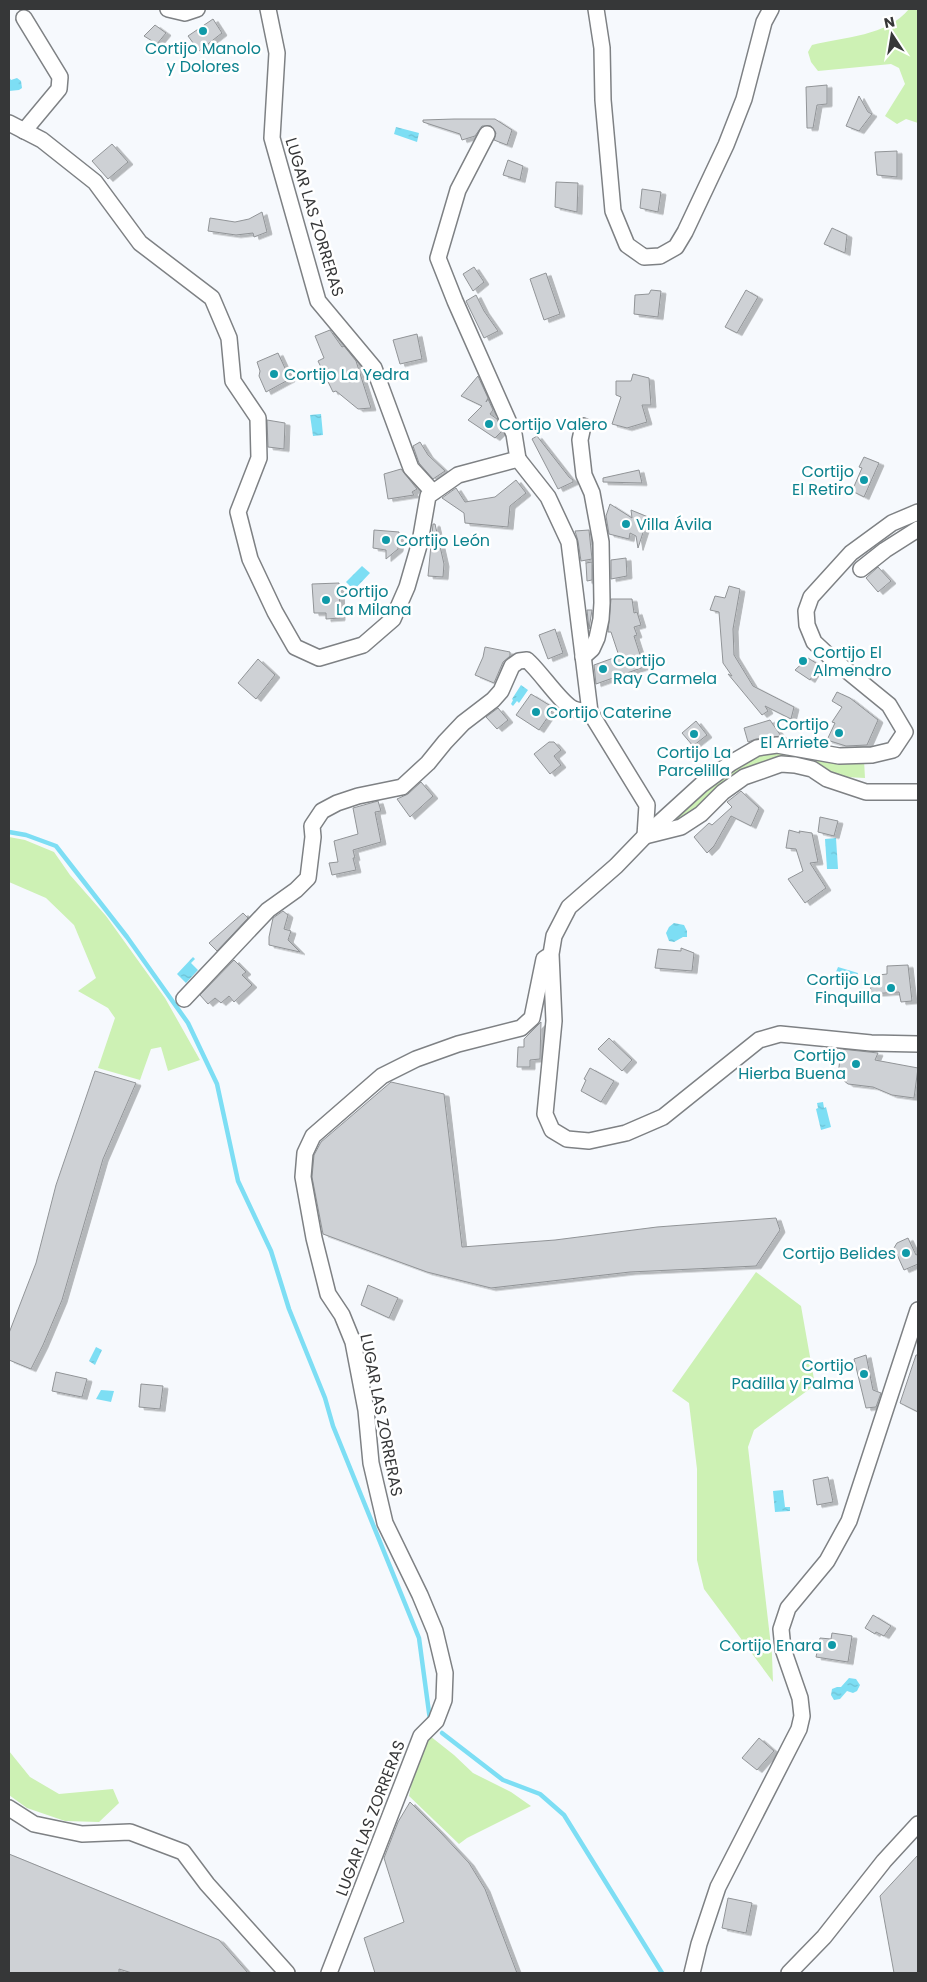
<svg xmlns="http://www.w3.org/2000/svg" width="927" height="1982" viewBox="0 0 927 1982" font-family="Poppins,sans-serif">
	<defs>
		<pattern id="water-ripples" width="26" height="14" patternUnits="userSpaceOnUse" patternTransform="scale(1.25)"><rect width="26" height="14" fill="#7ddef4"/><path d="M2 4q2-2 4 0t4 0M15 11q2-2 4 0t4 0" fill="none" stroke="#6dbfd2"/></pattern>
		<filter id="shadow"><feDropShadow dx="5" dy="2.5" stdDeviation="0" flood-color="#0004"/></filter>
	</defs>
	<rect width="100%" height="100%" fill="#f6f9fd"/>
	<g fill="#cdf1b4">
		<path d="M 909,9 L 918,9 L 918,123 L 906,119 L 897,124 L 885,116 L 905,84 L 899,68 L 891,64 L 818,71 L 811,62 L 808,52 L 812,45 C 844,37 887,36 909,9 Z"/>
		<polygon points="787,751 864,760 865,778 845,777 813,764 781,760 700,812 670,824 703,788 754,756"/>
		<polygon points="9,837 25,840 54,852 70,875 106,916 165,998 200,1060 168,1071 161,1047 151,1049 140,1080 98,1068 115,1018 108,1008 78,991 96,978 74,925 46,898 9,882"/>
		<polygon points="756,1272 801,1306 815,1385 754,1430 748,1447 772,1655 773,1682 704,1589 697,1560 697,1469 689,1403 672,1391"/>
		<polygon points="430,1736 454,1755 473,1773 511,1792 531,1806 467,1838 459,1844 409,1796 412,1781"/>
		<polygon points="9,1751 30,1777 59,1794 113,1789 119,1803 99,1822 65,1821 27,1808 9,1795"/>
	</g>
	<g fill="url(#water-ripples)">
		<polygon points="9,77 11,80 17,78 21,81 22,88 19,90 9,91"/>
		<polygon points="396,127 419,133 417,142 394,134"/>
		<polygon points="321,414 323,435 313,436 310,415"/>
		<polygon points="362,566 370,573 354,590 346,582"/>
		<polygon points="521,685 528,690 519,703 517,701 513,706 511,704 513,700 512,699"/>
		<polygon points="836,838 838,869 827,869 825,839"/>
		<polygon points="674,923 684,925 687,931 687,937 683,937 674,942 669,941 666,933 669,927"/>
		<polygon points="193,957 195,959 191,963 198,970 186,983 177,974"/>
		<polygon points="838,967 858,973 855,984 834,977"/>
		<polygon points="823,1102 824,1108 826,1107 831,1127 821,1130 816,1109 818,1108 817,1103"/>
		<polygon points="96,1347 102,1350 95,1365 89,1361"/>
		<polygon points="101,1390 114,1391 111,1402 96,1399"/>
		<polygon points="783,1490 785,1507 790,1507 790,1511 775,1512 773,1491"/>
		<polygon points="849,1678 856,1679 860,1685 857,1691 853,1693 847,1691 840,1699 834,1700 831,1695 832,1689 837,1687 841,1687"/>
	</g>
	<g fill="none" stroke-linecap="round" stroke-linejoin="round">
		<g stroke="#7ddef4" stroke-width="4.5">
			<polyline points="9,832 26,835 56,846 127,937 188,1023 217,1084 238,1181 271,1251 289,1309 325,1398 333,1426 419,1638 430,1720"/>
			<polyline points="442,1733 503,1780 540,1794 564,1815 662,1973"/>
		</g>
	</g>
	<g fill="#ced1d5" stroke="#919497" filter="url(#shadow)">
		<polygon points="213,19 222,33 199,51 188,36"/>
		<polygon points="155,25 166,33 157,44 144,36"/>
		<polygon points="827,85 827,104 817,105 813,128 807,128 806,87"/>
		<polygon points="859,96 868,112 872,114 859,131 846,126"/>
		<polygon points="454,119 495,119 512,130 507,145 494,140 496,133 491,126 482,126 475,136 462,140 460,134 423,122 423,120"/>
		<polygon points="112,144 128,162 108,179 92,161"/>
		<polygon points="897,151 897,177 877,175 875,152"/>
		<polygon points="508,160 523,166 520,180 503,175"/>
		<polygon points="556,182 578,183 577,212 555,207"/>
		<polygon points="642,189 661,192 658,212 640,208"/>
		<polygon points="262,212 267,232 254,237 253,233 236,235 208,231 210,218 235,222 249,219"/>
		<polygon points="832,228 847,235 845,253 824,244"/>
		<polygon points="474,267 484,282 473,291 463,274"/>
		<polygon points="546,273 560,314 544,320 530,279"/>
		<polygon points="651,290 661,291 658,317 634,314 635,295 649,294"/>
		<polygon points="746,290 758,297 737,333 725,327"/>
		<polygon points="476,295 484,311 498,331 484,338 466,301"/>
		<polygon points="330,330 342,347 344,346 356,361 371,408 358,409 336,391 333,392 318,361 324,358 315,336"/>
		<polygon points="417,334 422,359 400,364 393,340"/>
		<polygon points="278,353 290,379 266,392 259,376 260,371 257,362"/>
		<polygon points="633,374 649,378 651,405 642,405 647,422 627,428 612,424 621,397 616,395 616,381 631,381"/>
		<polygon points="478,376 488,398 486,402 488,399 493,410 490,414 497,419 502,431 495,438 468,420 482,406 461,396"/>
		<polygon points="267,420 285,423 284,449 268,447"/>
		<polygon points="537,436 569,477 573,480 573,482 558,489 532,439"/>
		<polygon points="420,442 428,455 445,471 433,479 419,463 413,446"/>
		<polygon points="864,457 879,463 864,497 852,491 862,468 859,467"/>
		<polygon points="401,469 417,489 412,492 414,495 388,499 384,474"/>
		<polygon points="639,470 642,483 603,482 603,478"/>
		<polygon points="516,480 526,493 510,506 508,527 465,523 464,513 442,498 456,488 465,502 495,497"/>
		<polygon points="610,504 632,518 631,510 648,517 638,548 636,536 630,533 629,539 609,534 606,516"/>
		<polygon points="433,524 435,524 444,564 443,577 428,576"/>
		<polygon points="374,530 399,532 398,549 386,559 386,550 373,548"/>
		<polygon points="589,530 592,559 581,561 578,541 575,531"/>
		<polygon points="626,558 627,576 611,579 611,560"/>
		<polygon points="592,562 592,580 587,581 586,563"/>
		<polygon points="878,567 891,581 878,592 866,578"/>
		<polygon points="339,583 340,618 326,619 326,613 314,613 312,584"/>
		<polygon points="729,586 740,589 733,629 734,655 753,686 794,707 791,719 765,706 768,711 762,715 728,674 732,676 723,663 719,612 710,610 715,596 725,598"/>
		<polygon points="611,599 632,599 634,613 637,612 641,625 634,627 637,635 634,636 644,667 596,684 594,665 619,656 611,632 608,632"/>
		<polygon points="587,610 592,610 589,629"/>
		<polygon points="555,629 563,653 548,659 539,635"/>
		<polygon points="485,647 510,652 510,656 503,662 494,683 475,675 483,657"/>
		<polygon points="808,658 819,665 810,680 795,670"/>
		<polygon points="258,659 275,675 256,699 238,683"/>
		<polygon points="837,692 850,698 878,720 867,745 846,746 827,740 835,723 832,722 842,707 832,701"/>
		<polygon points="531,694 554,708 539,730 516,715"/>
		<polygon points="498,708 508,720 497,729 486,717"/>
		<polygon points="770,720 781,736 756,739 748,742 744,728"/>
		<polygon points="696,721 707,735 693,746 682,733"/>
		<polygon points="549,742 554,742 561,750 554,756 561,765 550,774 534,754"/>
		<polygon points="421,782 433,796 410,817 397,799 408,794"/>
		<polygon points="741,791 759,808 751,826 731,816 714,846 707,853 694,837 709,823 712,825 732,807 727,802"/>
		<polygon points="378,801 381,811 375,812 381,842 353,850 355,858 353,858 356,870 332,875 329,863 338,862 334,841 358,834 353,808"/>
		<polygon points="820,817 838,821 834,836 818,832"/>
		<polygon points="789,830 800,833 799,831 812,833 818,862 810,863 826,888 805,903 788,879 803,871 796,849 786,848"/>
		<polygon points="283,911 288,915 284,929 291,931 288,940 300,952 269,945 269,937 273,918"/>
		<polygon points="243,913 248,918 217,951 209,943"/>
		<polygon points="681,948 694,953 692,971 655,968 658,949 681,951"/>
		<polygon points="234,960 246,972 242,975 252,985 234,1002 229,996 221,1003 215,998 208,1004 200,995"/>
		<polygon points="908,965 912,1001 901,1002 899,992 871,994 870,976 887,974 887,966"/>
		<polygon points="541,1022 540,1059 530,1060 530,1067 517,1067 518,1047 524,1047 524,1039"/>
		<polygon points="609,1038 632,1060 622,1071 598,1049"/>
		<polygon points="841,1049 878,1053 875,1060 918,1068 914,1098 892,1095 873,1087 848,1084 838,1076"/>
		<polygon points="590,1068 614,1081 601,1102 581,1091 586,1080 584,1079"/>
		<polygon points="95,1071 136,1083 103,1159 62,1300 43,1345 31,1369 9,1360 9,1333 36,1263 56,1185"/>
		<polygon points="391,1082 444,1094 462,1247 555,1240 657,1227 776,1218 780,1230 756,1266 630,1272 491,1288 427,1272 323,1234 312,1177 314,1155 321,1142"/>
		<polygon points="908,1238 916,1255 918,1254 918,1264 904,1270 894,1248 897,1243"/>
		<polygon points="368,1285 398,1298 389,1318 361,1305"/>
		<polygon points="866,1355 873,1390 881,1393 876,1407 866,1408 854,1359"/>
		<polygon points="916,1355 918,1355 918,1412 900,1403"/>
		<polygon points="56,1372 87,1379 82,1397 52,1391"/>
		<polygon points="141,1384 163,1386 160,1409 139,1407"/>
		<polygon points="828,1477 833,1502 817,1505 813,1480"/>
		<polygon points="873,1615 891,1626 884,1636 876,1632 875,1634 865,1628"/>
		<polygon points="832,1633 852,1636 848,1662 816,1657 820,1638 831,1639"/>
		<polygon points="759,1738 774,1751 757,1770 742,1758"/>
		<polygon points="410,1802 441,1833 469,1863 485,1889 517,1973 375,1973 364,1938 404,1922 384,1858 398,1822"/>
		<polygon points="9,1854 219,1940 248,1973 132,1973 119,1969 119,1973 9,1973"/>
		<polygon points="918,1855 918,1973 894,1973 880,1896"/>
		<polygon points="728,1898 752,1903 746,1933 722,1928"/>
	</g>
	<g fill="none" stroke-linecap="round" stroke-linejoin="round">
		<defs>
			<g id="minor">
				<polyline points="168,9 185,13 197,9"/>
				<polyline points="268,9 277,53 272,138 318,301 374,368 411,468 433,492"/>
				<polyline points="596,9 602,48 603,100 613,211 627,245 644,257 660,256 676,247 685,232 726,145 744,99 764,22 771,9"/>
				<polyline points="24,18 60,77 59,89 24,131"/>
				<polyline points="9,123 42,140 95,182 140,243 212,298 229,338 233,381 258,418 259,458 238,512 250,559 275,612 295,647 319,658 363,645 393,619 407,587 420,542 428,496 458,475 518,459 548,497 569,542 590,712 647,805 645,836 681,827 701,814 723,792 744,777 781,764 795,765 812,769 827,779 866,792 918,792"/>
				<polyline points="487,134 458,190 438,258 455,301 514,434 518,459"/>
				<polyline points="583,426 580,440 584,475 592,493 601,542 602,603 601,619 597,638 592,649 583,657"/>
				<polyline points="918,512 892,523 851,553 811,597 806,611 807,625 814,642 829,656 889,705 905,732 893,750 872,755 839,756 777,745 757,748 731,763 701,785 645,836 616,866 569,907 554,936 551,954 554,1021 545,1114 552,1130 567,1139 589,1141 626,1133 663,1117 759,1040 780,1034 871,1043 918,1044"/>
				<polyline points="861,569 885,550 918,529"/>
				<path d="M 184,999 L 268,910 L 296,890 L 308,878 L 313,837 L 312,826 L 322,811 L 337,803 L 358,796 L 402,787 L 428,763 L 445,742 L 463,723 L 493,700 L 501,691 L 512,666 L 519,661 L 527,660 C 540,671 562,705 574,709 C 579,711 585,711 590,712"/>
				<polyline points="9,1808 34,1824 82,1834 130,1832 183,1852 207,1884 287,1973"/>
				<polyline points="329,1973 421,1736 436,1721 444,1700 445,1673 435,1631 420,1595 385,1523 371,1463 366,1410 353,1342 342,1315 328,1294 314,1238 303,1177 305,1153 313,1136 382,1076 416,1059 458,1044 521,1028 532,1018 544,959 547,957"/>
				<polyline points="692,1973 699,1944 718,1887 799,1729 802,1716 800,1698 783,1649 781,1629 788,1608 827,1561 849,1521 918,1310"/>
				<polyline points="789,1973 824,1937 884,1861 918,1824"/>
			</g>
		</defs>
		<use href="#minor" stroke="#7e8184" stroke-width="18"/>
		<use href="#minor" stroke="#fff" stroke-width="15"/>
	</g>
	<g fill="#0f9aa8" stroke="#fff" stroke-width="2">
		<circle cx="203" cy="31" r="5"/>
		<circle cx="274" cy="374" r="5"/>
		<circle cx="489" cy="424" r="5"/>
		<circle cx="864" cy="480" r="5"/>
		<circle cx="626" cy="524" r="5"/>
		<circle cx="386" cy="540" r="5"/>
		<circle cx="326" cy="600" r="5"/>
		<circle cx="803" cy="661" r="5"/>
		<circle cx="603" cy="669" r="5"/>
		<circle cx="536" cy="712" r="5"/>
		<circle cx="839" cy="733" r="5"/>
		<circle cx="694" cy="734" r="5"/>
		<circle cx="891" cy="988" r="5"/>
		<circle cx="856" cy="1064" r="5"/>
		<circle cx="906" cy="1253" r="5"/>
		<circle cx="864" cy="1374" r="5"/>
		<circle cx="832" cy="1645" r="5"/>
	</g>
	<g text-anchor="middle" stroke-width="5" stroke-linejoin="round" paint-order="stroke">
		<g font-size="16" fill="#0d838f" stroke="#fff" text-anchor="start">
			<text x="203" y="54" text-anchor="middle">Cortijo Manolo<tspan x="203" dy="18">y Dolores</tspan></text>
			<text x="284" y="380">Cortijo La Yedra</text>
			<text x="499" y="430">Cortijo Valero</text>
			<text x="854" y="477" text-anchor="end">Cortijo<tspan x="854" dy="18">El Retiro</tspan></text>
			<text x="636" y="530">Villa Ávila</text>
			<text x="396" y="546">Cortijo León</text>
			<text x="336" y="597">Cortijo<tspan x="336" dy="18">La Milana</tspan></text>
			<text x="813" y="658">Cortijo El<tspan x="813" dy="18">Almendro</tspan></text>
			<text x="613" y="666">Cortijo<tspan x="613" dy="18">Ray Carmela</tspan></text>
			<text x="546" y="718">Cortijo Caterine</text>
			<text x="829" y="730" text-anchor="end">Cortijo<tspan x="829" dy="18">El Arriete</tspan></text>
			<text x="694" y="758" text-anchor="middle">Cortijo La<tspan x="694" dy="18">Parcelilla</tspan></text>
			<text x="881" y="985" text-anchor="end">Cortijo La<tspan x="881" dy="18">Finquilla</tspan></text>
			<text x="846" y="1061" text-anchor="end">Cortijo<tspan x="846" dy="18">Hierba Buena</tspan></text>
			<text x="896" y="1259" text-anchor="end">Cortijo Belides</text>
			<text x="854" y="1371" text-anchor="end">Cortijo<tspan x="854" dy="18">Padilla y Palma</tspan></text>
			<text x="822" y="1651" text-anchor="end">Cortijo Enara</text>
		</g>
		<g font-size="16" fill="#363738" stroke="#fff">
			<text transform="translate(315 217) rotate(73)" y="6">LUGAR LAS ZORRERAS</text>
			<text transform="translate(382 1415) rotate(79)" y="6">LUGAR LAS ZORRERAS</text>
			<text transform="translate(370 1818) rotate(-69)" y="6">LUGAR LAS ZORRERAS</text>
		</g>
	</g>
	<rect width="927" height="1982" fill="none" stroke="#363738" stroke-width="20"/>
	<g transform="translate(892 35) rotate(348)" stroke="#ffffff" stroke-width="4" paint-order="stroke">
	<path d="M0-4L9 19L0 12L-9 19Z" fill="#363738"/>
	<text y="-8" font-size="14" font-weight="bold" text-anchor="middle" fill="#363738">N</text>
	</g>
</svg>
